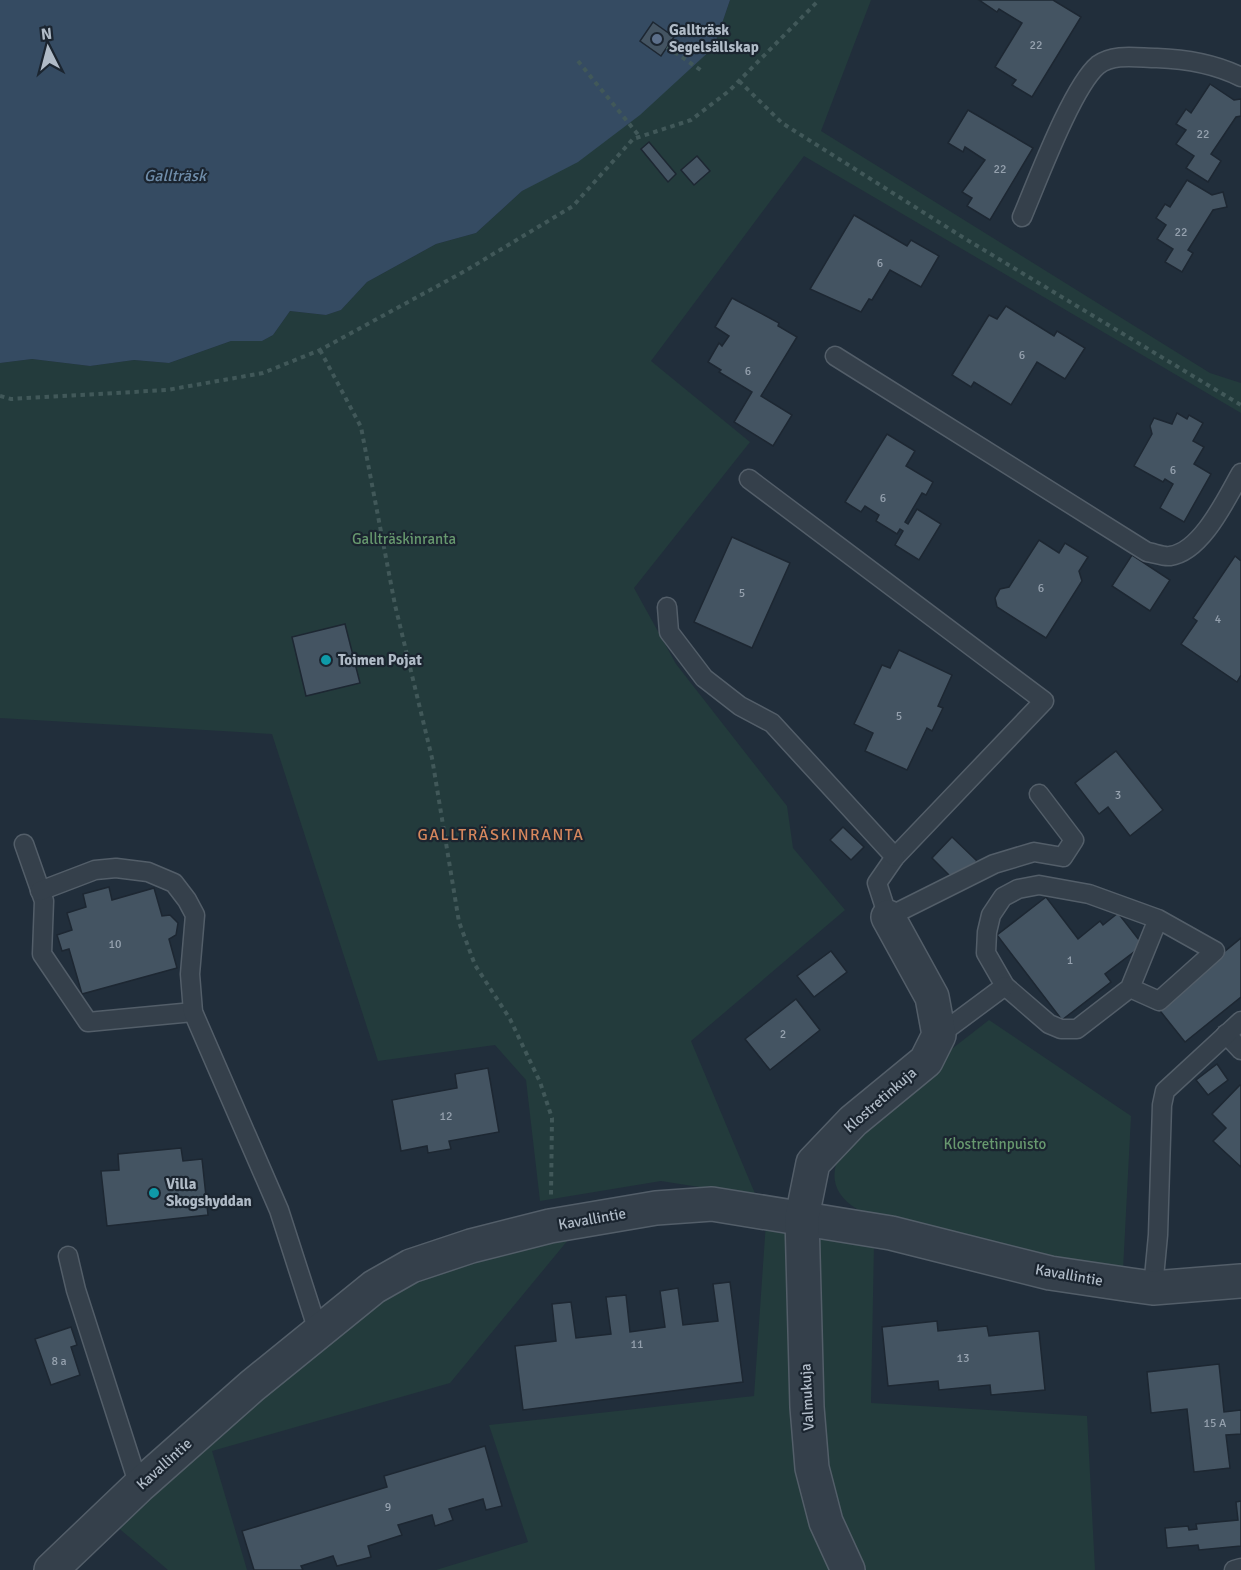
<svg xmlns="http://www.w3.org/2000/svg" width="1241" height="1570" viewBox="0 0 1241 1570" font-family="Signika,sans-serif">
	<rect width="100%" height="100%" fill="#212e3b"/>
	<g fill="#233b3c">
		<polygon points="730,0 871,0 821,131 1210,373 1241,383 1241,413 804,156 651,361 750,442 634,588 676,664 787,806 793,848 845,910 691,1041 756,1196 661,1181 540,1201 526,1080 495,1045 378,1061 272,734 0,718 0,363 32,359 90,366 134,360 169,363 231,341 262,341 273,335 290,311 326,315 341,310 367,282 436,244 476,233 522,191 545,177 714,47"/>
		<path d="M 989,1020 L 1131,1116 L 1123,1270 L 1025,1255 L 857,1209 C 833,1194 829,1176 841,1151 L 926,1069 Z"/>
		<polygon points="766,1222 874,1243 871,1403 1087,1416 1095,1570 436,1570 528,1542 489,1425 754,1396"/>
		<polygon points="573,1234 450,1383 212,1451 247,1570 168,1570 115,1525 333,1329 446,1265"/>
	</g>
	<polygon fill="#354b62" points="0,0 730,0 714,47 640,115 578,162 522,191 476,233 436,244 367,282 341,310 326,315 290,311 273,335 262,341 231,341 169,363 134,360 90,366 32,359 0,363"/>
	<g fill="#445462" stroke="#1d2732" stroke-width="1.5">
		<polygon points="979,0 1053,0 1081,17 1032,97 1012,85 1016,80 995,67 1022,23 999,9 997,12"/>
		<polygon points="653,22 674,37 661,56 640,41"/>
		<polygon points="1210,84 1234,100 1241,99 1241,116 1236,117 1211,154 1221,161 1208,182 1186,168 1194,156 1176,144 1186,130 1176,124 1186,109 1191,113"/>
		<polygon points="968,110 1033,148 990,220 967,206 972,198 962,192 985,160 965,147 963,152 948,143"/>
		<polygon points="649,142 676,174 668,182 641,149"/>
		<polygon points="697,156 710,171 694,185 681,170"/>
		<polygon points="1187,180 1212,195 1223,192 1227,207 1213,210 1188,250 1193,253 1182,272 1165,262 1173,249 1157,239 1166,225 1156,218 1165,204 1170,207"/>
		<polygon points="854,215 907,246 911,240 939,256 921,287 890,270 872,300 869,299 861,312 810,289"/>
		<polygon points="732,298 779,323 778,326 797,337 761,396 792,415 773,446 734,422 752,392 719,372 721,370 708,362 719,343 722,346 729,336 715,327"/>
		<polygon points="1006,306 1054,336 1057,331 1085,348 1065,379 1037,362 1011,405 974,382 971,387 952,375 989,315 997,319"/>
		<polygon points="1177,413 1187,419 1189,415 1203,423 1193,441 1204,447 1194,464 1211,474 1184,522 1160,508 1173,484 1165,479 1163,482 1134,466 1152,434 1150,426 1154,418 1172,424"/>
		<polygon points="887,434 915,451 906,466 933,482 926,495 922,493 905,522 908,524 917,509 941,524 919,560 895,545 903,531 900,529 897,534 876,521 879,515 865,506 861,512 845,502"/>
		<polygon points="732,537 790,563 752,648 694,622"/>
		<polygon points="1039,540 1059,553 1065,543 1088,557 1079,571 1082,581 1046,638 997,607 995,598 1000,589 1009,587"/>
		<polygon points="1132,555 1170,580 1150,611 1112,586"/>
		<polygon points="1235,556 1241,561 1241,675 1237,682 1181,644 1197,621 1193,618"/>
		<polygon points="345,624 360,683 306,696 292,637"/>
		<polygon points="899,650 952,675 938,706 943,708 932,731 927,728 907,770 865,751 873,733 854,724 882,665 890,668"/>
		<polygon points="1116,751 1163,810 1130,836 1108,807 1099,814 1075,783"/>
		<polygon points="843,827 864,847 851,860 830,840"/>
		<polygon points="952,837 977,861 956,882 932,858"/>
		<polygon points="109,887 112,900 154,888 162,916 170,915 178,923 176,935 169,939 177,968 82,994 69,949 62,951 57,935 72,930 67,913 86,907 83,894"/>
		<polygon points="1046,897 1078,939 1100,921 1103,925 1118,913 1143,945 1105,974 1111,982 1062,1020 997,935"/>
		<polygon points="1241,938 1241,997 1185,1042 1157,1007"/>
		<polygon points="831,951 847,972 814,997 797,976"/>
		<polygon points="796,999 820,1030 770,1070 745,1039"/>
		<polygon points="1217,1064 1228,1080 1208,1095 1196,1080"/>
		<polygon points="488,1068 499,1132 449,1141 451,1149 428,1153 427,1146 401,1151 392,1100 457,1088 455,1074"/>
		<polygon points="1240,1085 1241,1086 1241,1167 1213,1141 1226,1128 1212,1114"/>
		<polygon points="181,1148 183,1161 202,1159 208,1215 107,1226 101,1171 119,1170 118,1154"/>
		<polygon points="730,1282 743,1382 523,1410 515,1346 556,1341 552,1304 571,1302 576,1338 611,1334 606,1297 626,1295 630,1332 665,1327 660,1291 678,1288 683,1325 718,1321 713,1284"/>
		<polygon points="937,1321 938,1331 987,1326 989,1336 1039,1331 1045,1390 991,1395 990,1385 939,1390 938,1381 888,1386 882,1327"/>
		<polygon points="71,1327 77,1345 71,1347 80,1375 51,1385 35,1339"/>
		<polygon points="1219,1364 1224,1412 1241,1410 1241,1434 1226,1435 1230,1468 1194,1472 1187,1409 1151,1413 1147,1372"/>
		<polygon points="485,1446 502,1506 486,1510 483,1499 449,1509 453,1520 435,1526 432,1515 398,1525 402,1535 368,1546 371,1557 337,1566 333,1556 301,1566 303,1570 254,1570 242,1531 387,1487 384,1476"/>
		<polygon points="1241,1501 1241,1546 1199,1550 1198,1545 1167,1548 1165,1528 1188,1526 1189,1530 1197,1529 1196,1524 1238,1520 1236,1502"/>
	</g>
	<g fill="none" stroke-linecap="round" stroke-linejoin="round">
		<defs>
			<g id="service">
				<path d="M 1022,217 C 1037,182 1072,87 1098,65 C 1114,53 1138,58 1157,58 C 1186,59 1215,64 1241,77"/>
				<path d="M 835,356 L 1147,552 C 1154,553 1164,557 1170,556 C 1202,552 1227,497 1241,473"/>
				<polyline points="749,479 1044,701 895,857 877,883 888,917 994,864 1034,852 1063,857 1074,840 1039,794"/>
				<polyline points="667,607 669,632 704,678 740,706 772,723 895,857"/>
				<polyline points="24,844 44,901 42,954 88,1022 193,1012"/>
				<polyline points="40,891 95,870 116,868 148,872 174,883 187,900 195,915 190,974 193,1012 279,1210 318,1331"/>
				<polyline points="1130,988 1159,1001 1215,951 1158,919 1089,894 1039,885 1018,889 1003,897 991,915 987,932 986,953 1005,986 1049,1024 1061,1029 1077,1029 1130,988 1158,919"/>
				<polyline points="1226,1034 1241,1050"/>
				<polyline points="939,1035 1005,986"/>
				<polyline points="68,1256 76,1290 139,1486"/>
				<polyline points="1153,1288 1158,1235 1162,1105 1165,1091 1241,1021"/>
				<polyline points="1234,1570 1241,1568"/>
			</g>
			<g id="minor">
				<polyline points="51,1570 139,1486 252,1386 374,1287 411,1266 471,1246 550,1226 656,1208 712,1204 891,1233 1050,1273 1131,1285 1153,1288 1241,1281"/>
				<polyline points="848,1570 826,1522 812,1468 807,1407 802,1217 813,1163 853,1121 926,1061 939,1035 932,997 888,917"/>
			</g>
		</defs>
		<use href="#service" stroke="#535e69" stroke-width="21"/>
		<use href="#minor" stroke="#535e69" stroke-width="36"/>
		<g stroke="#415859" stroke-width="4" stroke-dasharray="4.5 4.5" stroke-linecap="butt">
			<polyline points="667,47 702,71"/>
			<polyline points="578,61 640,137"/>
			<polyline points="739,81 782,123 964,238 1241,405"/>
			<polyline points="320,350 361,427 395,605 432,758 459,922 475,965 510,1019 540,1082 552,1118 551,1195"/>
			<polyline points="0,396 11,399 167,390 263,373 320,350 465,271 573,206 633,139 691,120 729,91 819,0"/>
		</g>
		<use href="#service" stroke="#35404b" stroke-width="18"/>
		<use href="#minor" stroke="#35404b" stroke-width="33"/>
	</g>
	<circle fill="#5c6f8a" stroke="#1b2530" stroke-width="2" cx="657" cy="39" r="6"/>
	<g fill="#0f9aa8" stroke="#1b2530" stroke-width="2">
		<circle cx="326" cy="660" r="6"/>
		<circle cx="154" cy="1193" r="6"/>
	</g>
	<g text-anchor="middle" stroke-width="4.5" stroke-linejoin="round" paint-order="stroke">
		<g font-size="12" fill="#95a1ae">
			<text x="1036" y="49">22</text>
			<text x="1203" y="138">22</text>
			<text x="1000" y="173">22</text>
			<text x="1181" y="236">22</text>
			<text x="880" y="267">6</text>
			<text x="1022" y="359">6</text>
			<text x="748" y="375">6</text>
			<text x="1173" y="474">6</text>
			<text x="883" y="502">6</text>
			<text x="1041" y="592">6</text>
			<text x="742" y="597">5</text>
			<text x="1218" y="623">4</text>
			<text x="899" y="720">5</text>
			<text x="1118" y="799">3</text>
			<text x="115" y="948">10</text>
			<text x="1070" y="964">1</text>
			<text x="783" y="1038">2</text>
			<text x="446" y="1120">12</text>
			<text x="637" y="1348">11</text>
			<text x="963" y="1362">13</text>
			<text x="59" y="1365">8 a</text>
			<text x="1215" y="1427">15 A</text>
			<text x="388" y="1511">9</text>
		</g>
		<g font-size="15" font-weight="bold" fill="#b0bbc7" stroke="#1b2530" text-anchor="start">
			<text x="669" y="35">Gallträsk<tspan x="669" dy="17">Segelsällskap</tspan></text>
			<text x="338" y="665">Toimen Pojat</text>
			<text x="166" y="1189">Villa<tspan x="166" dy="17">Skogshyddan</tspan></text>
		</g>
		<g font-size="15" fill="#67986e" stroke="#1b2530">
			<text x="404" y="544">Gallträskinranta</text>
			<text x="995" y="1149">Klostretinpuisto</text>
		</g>
		<g font-size="15" fill="#b0bbc7" stroke="#1b2530">
			<text transform="translate(880 1100) rotate(-41)" y="5">Klostretinkuja</text>
			<text transform="translate(592 1219) rotate(-10)" y="5">Kavallintie</text>
			<text transform="translate(1069 1275) rotate(10)" y="5">Kavallintie</text>
			<text transform="translate(807 1397) rotate(-93)" y="5">Valmukuja</text>
			<text transform="translate(164 1464) rotate(-42)" y="5">Kavallintie</text>
		</g>
		<g font-size="16" font-style="italic" fill="#708eab" stroke="#1b2530">
			<text x="175" y="181">Gallträsk</text>
		</g>
		<g font-size="16" letter-spacing="1.5" fill="#d6875d" stroke="#1b2530">
			<text x="501" y="840">GALLTRÄSKINRANTA</text>
		</g>
	</g>
	<g transform="translate(48 48) rotate(354)" stroke="#1b2530" stroke-width="4.5" paint-order="stroke">
	<path d="M0-4.5L10 22L0 15L-10 22Z" fill="#b0bbc7"/>
	<text y="-9" font-size="16" font-weight="bold" text-anchor="middle" fill="#b0bbc7">N</text>
	</g>
</svg>
